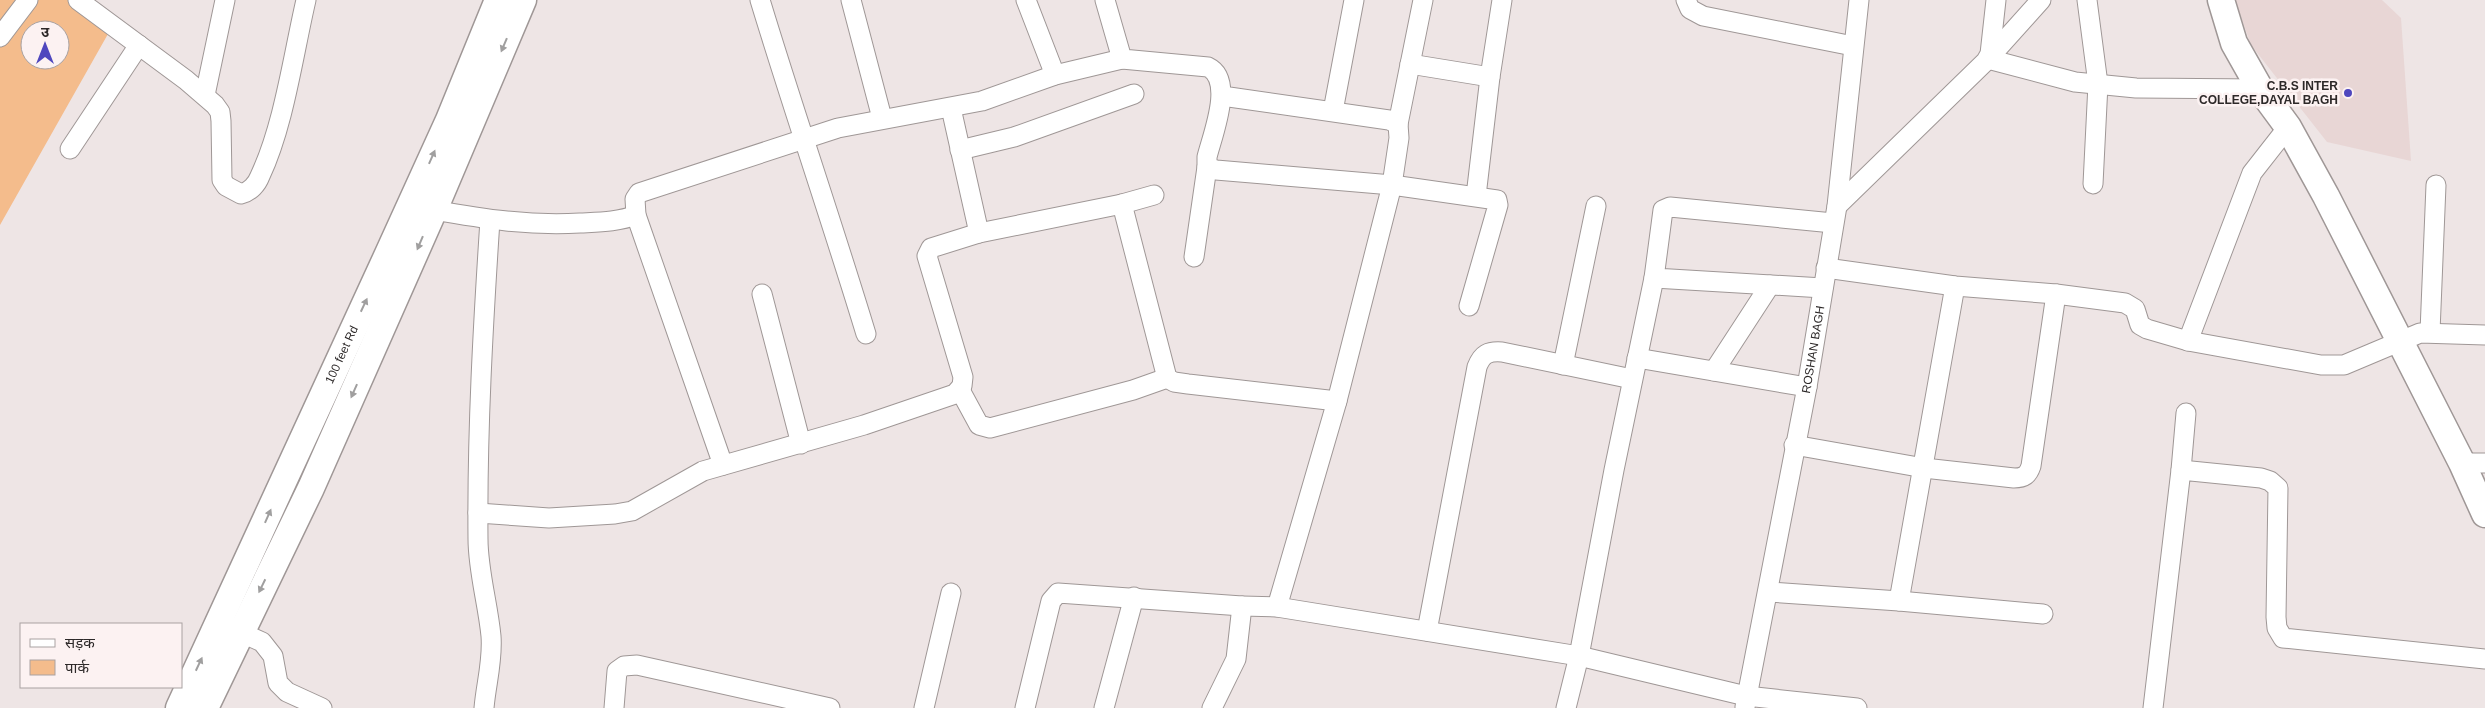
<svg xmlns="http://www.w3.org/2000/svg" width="2485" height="708" viewBox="0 0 2485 708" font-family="Arial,'Noto Sans Devanagari',sans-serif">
	<rect width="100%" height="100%" fill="#eee5e5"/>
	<polygon fill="#e8d6d5" points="2235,0 2382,0 2401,18 2411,161 2327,142 2251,45"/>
	<path fill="#f4bc8c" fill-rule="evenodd" d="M 0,0 L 91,0 L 117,18 L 0,225 ZM 30,30 L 60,30 L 60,60 L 30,60 Z"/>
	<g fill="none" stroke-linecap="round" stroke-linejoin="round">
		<defs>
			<g id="street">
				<path d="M 78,0 L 186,80 L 215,105 L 220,112 L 221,121 L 222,180 L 226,186 L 241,194 C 250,192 257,184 260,176 C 284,125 293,56 306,0"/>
				<path d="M 760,0 C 794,112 832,222 866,334"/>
				<polyline points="851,0 882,118"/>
				<polyline points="1026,0 1055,75"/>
				<path d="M 1105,0 L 1122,59 L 1208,67 C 1235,80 1212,136 1207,157 L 1207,167 L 1216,170 L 1392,185 L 1399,138 L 1398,124 L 1389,120 L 1222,96"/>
				<polyline points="1686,0 1690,9 1703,16 1853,46"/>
				<polyline points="2041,0 1988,59 2075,82 2136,88 2260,89"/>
				<polyline points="2087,0 2098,84 2093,184"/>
				<polyline points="0,37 28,0"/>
				<polyline points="1410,64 1490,77 1502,0"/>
				<polyline points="205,95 225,0"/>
				<polyline points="951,108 979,233"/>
				<polyline points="1333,111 1354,0"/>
				<polyline points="1398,124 1423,0"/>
				<polyline points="70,149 139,45"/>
				<polyline points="960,150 1014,137 1134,94"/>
				<polyline points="1476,196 1490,77"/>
				<polyline points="1122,204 1167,378 1174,382 1188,384 1337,401"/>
				<polyline points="1837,206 1986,61 1990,54 1996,0"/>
				<path d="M 434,210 C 484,219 529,226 580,223 C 599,222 618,222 636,215"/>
				<polyline points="1194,257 1207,167"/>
				<polyline points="1826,268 1955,286 2056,294 2125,303 2135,309 2140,325 2147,329 2188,341 2321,365 2344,365 2420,333 2485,335"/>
				<polyline points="1823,288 1654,278 1663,210 1670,207 1833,223"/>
				<polyline points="762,294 801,444"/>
				<polyline points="2430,332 2436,185"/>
				<polyline points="2188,341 2252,173 2288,127"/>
				<polyline points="1637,358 1807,387"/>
				<polyline points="1563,365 1596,206"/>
				<polyline points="1714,371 1770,285"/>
				<polyline points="960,390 979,425 990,428 1133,390 1167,378"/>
				<path d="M 1794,445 L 1924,468 L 2014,478 C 2024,478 2028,475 2031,466 L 2056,294"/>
				<polyline points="2462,463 2485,463"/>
				<polyline points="723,465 636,215 635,199 639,193 838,128 982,101 1055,75 1122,59"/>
				<polyline points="2181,470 2186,413"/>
				<polyline points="478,513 549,518 615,514 632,511 703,471 864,425 955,394 962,386 963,377 927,256 931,248 979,233 1122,204 1154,195"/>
				<polyline points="1769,592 1899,601 1955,286"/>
				<polyline points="1899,601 2043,614"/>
				<polyline points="1277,607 1337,401 1392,185 1497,200 1498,205 1469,306"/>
				<path d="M 1427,631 L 1477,367 C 1482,354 1488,351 1502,352 L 1632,379"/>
				<polyline points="240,632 262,642 273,656 278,683 287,692 322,708"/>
				<path id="s1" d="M 1745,707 L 1807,387 L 1837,206 L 1859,0"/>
				<path d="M 484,708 C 486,684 493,661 491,636 C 488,604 478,571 478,539 C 477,432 483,326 490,220"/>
				<polyline points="614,708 617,671 624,666 637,665 830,708"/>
				<polyline points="924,708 951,593"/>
				<polyline points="1025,708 1051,601 1058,593 1242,606"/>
				<polyline points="1104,708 1134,597"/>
				<polyline points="1212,708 1236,659 1242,606 1277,607 1579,656 1746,696 1857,708"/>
				<polyline points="1566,708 1579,656 1614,470 1654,278"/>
				<polyline points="2153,708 2181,470 2261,478 2270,481 2278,488 2276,617 2277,628 2283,638 2485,659"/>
			</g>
			<g id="secondary">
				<polyline points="2221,0 2234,43 2260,89 2288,127 2326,196 2462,463 2485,514"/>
				<path id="s2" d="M 179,708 L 388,254 L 449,120 L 498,0"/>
				<polyline points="205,708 311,488 434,210 523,0"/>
			</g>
		</defs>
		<use href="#street" stroke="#9f9796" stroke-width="21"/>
		<use href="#secondary" stroke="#9f9796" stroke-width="29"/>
		<use href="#street" stroke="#fff" stroke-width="19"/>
		<use href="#secondary" stroke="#fff" stroke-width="26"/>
	</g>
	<defs><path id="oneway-solid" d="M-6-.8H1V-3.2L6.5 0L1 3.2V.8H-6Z" transform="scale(1.25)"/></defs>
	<g fill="#a09f9f">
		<use href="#oneway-solid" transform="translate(504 45) rotate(113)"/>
		<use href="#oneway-solid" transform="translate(432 157) rotate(-66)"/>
		<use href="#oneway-solid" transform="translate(420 243) rotate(113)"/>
		<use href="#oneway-solid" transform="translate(364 305) rotate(-65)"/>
		<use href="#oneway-solid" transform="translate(354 391) rotate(114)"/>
		<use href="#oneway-solid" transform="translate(268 516) rotate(-66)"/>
		<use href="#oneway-solid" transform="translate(262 586) rotate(116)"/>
		<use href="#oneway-solid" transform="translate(199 664) rotate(-65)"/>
	</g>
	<circle fill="#4f47be" stroke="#fcf2f2" stroke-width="2" cx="2348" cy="93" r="5"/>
	<g text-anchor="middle" stroke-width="5" stroke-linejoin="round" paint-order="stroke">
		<g font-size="12" font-weight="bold" fill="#2d2929" stroke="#fcf2f2" text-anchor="end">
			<text x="2338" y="90">C.B.S INTER<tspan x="2338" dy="14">COLLEGE,DAYAL BAGH</tspan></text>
		</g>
		<g font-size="12" fill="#2d2929" stroke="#fcf2f2">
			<text dy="4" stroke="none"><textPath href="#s1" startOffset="364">ROSHAN BAGH</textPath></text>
			<text dy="4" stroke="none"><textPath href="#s2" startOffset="389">100 feet Rd</textPath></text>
		</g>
	</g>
	<rect x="20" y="623" width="162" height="65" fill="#fcf2f2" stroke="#a9a2a2"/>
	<rect x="30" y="639" width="25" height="8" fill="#ffffff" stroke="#a9a2a2"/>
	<text x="65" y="648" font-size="15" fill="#2d2929">सड़क</text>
	<rect x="30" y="660" width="25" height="15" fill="#f4bc8c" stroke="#a9a2a2"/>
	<text x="65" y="673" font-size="15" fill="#2d2929">पार्क</text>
	<g transform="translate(45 45)"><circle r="24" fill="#fcf2f2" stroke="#a9a2a2"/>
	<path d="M0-4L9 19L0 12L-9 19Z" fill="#4f47be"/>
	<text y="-8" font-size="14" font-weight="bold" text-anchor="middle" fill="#2d2929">उ</text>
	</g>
</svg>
